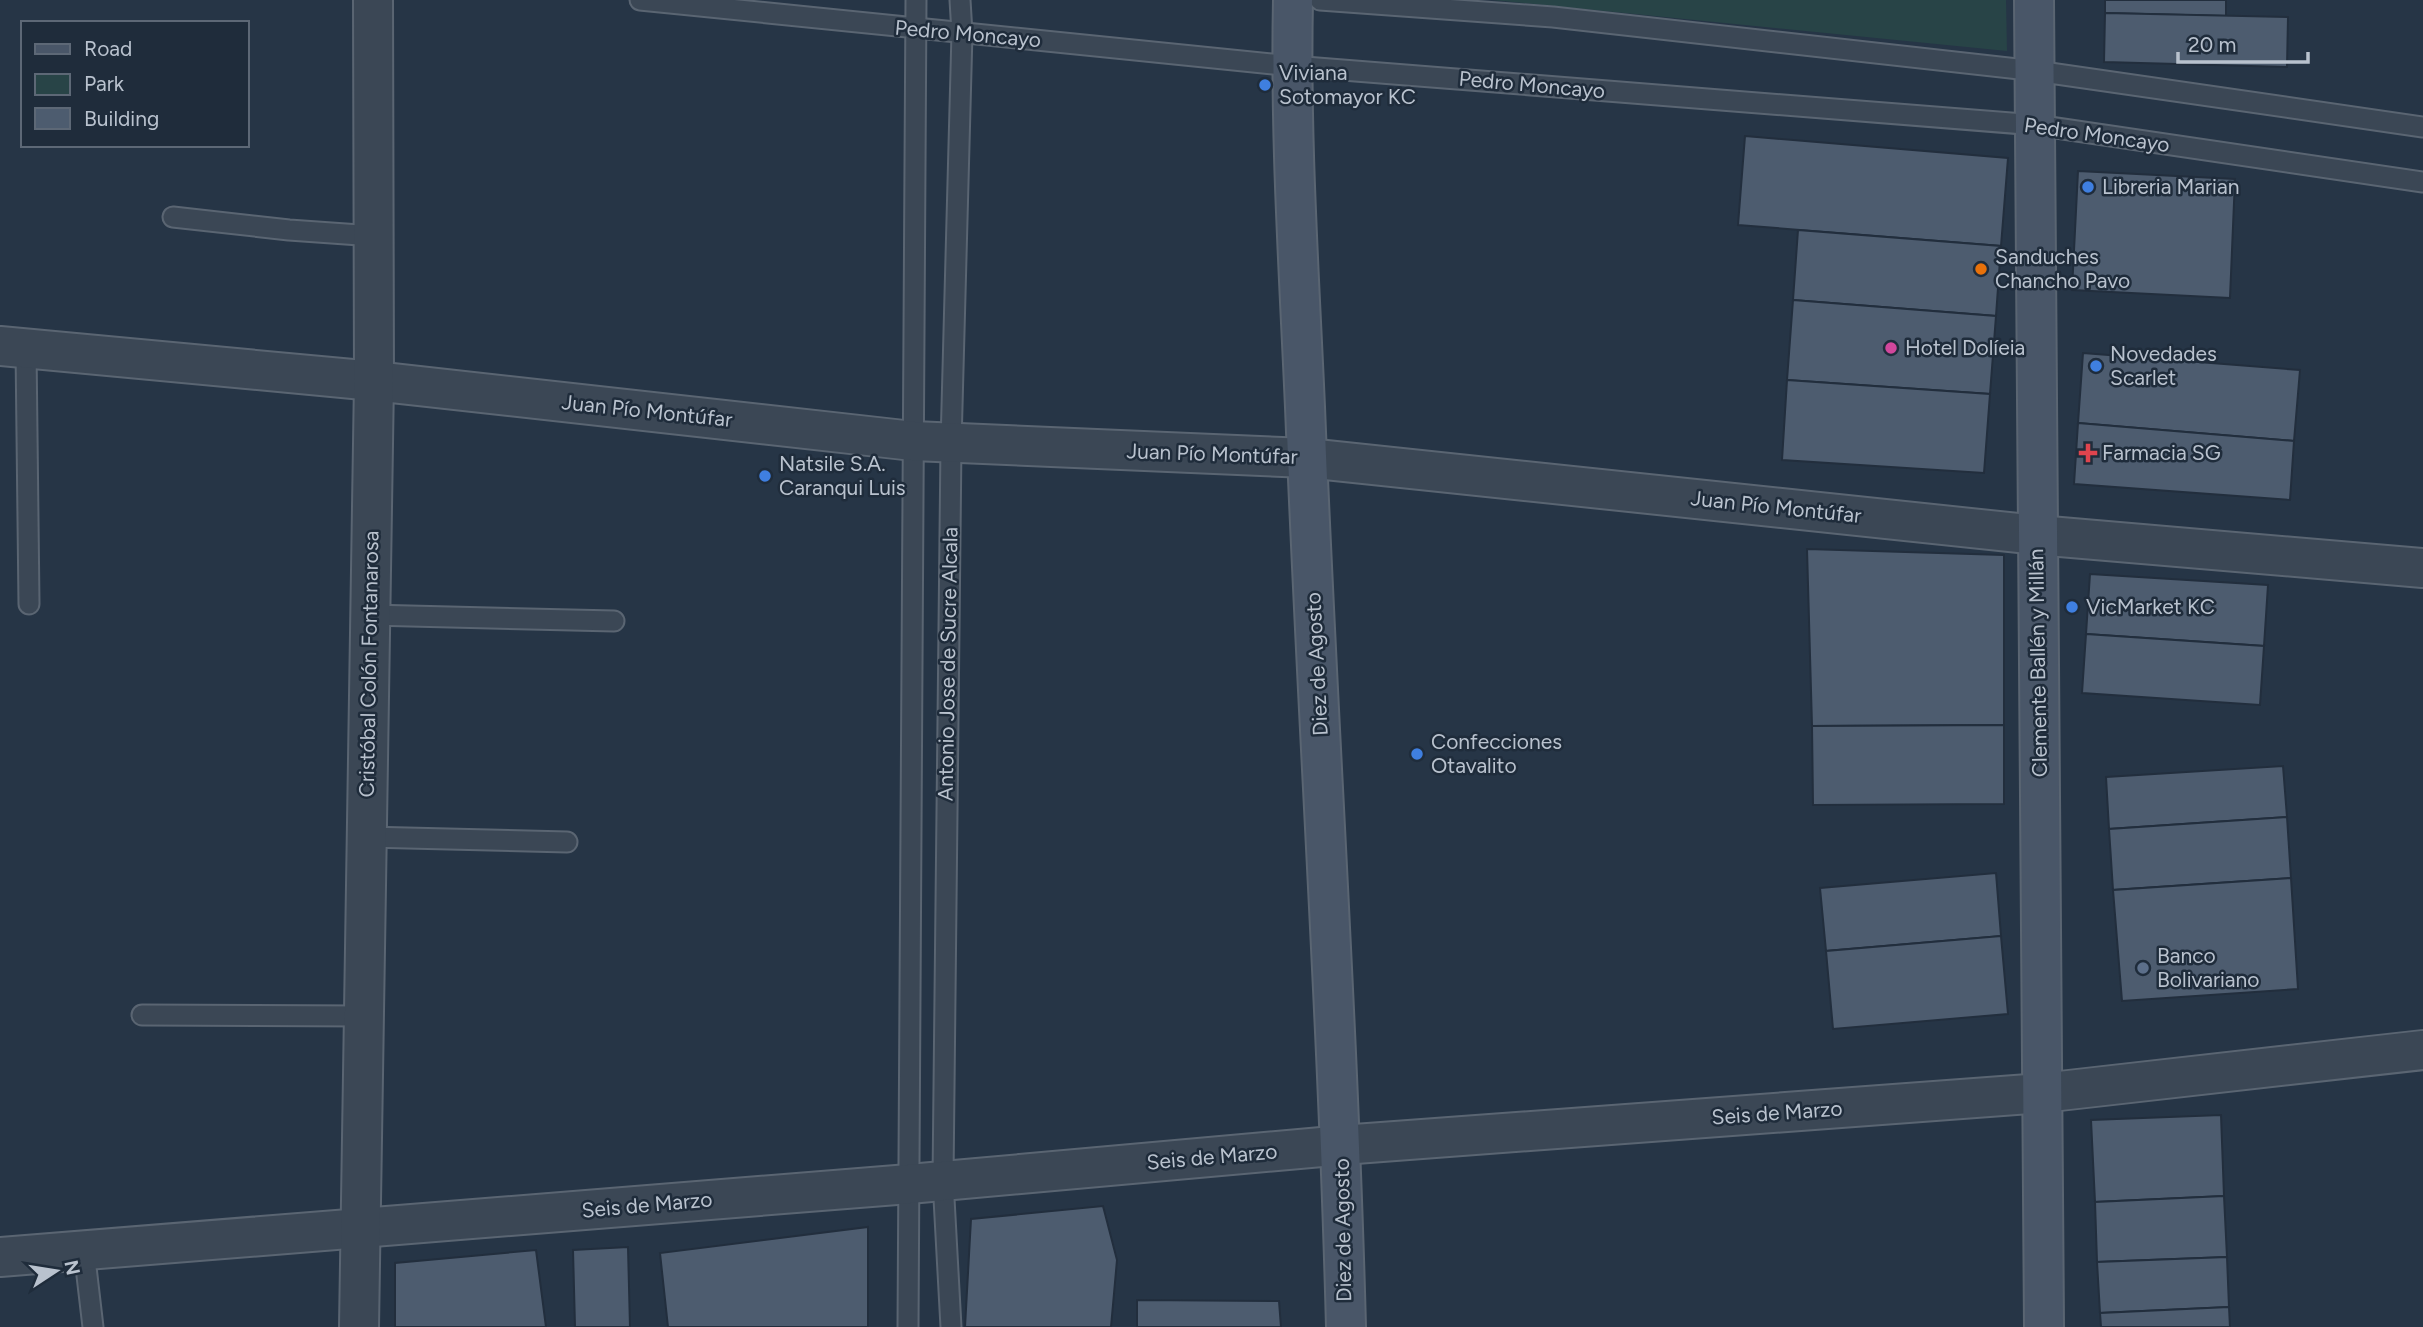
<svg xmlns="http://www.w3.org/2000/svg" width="2423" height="1327" viewBox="0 0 2423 1327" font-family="Figtree,sans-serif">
	<rect width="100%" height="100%" fill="#263546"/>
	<polygon fill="#284447" points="1493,0 2006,0 2007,51"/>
	<g fill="#4d5c6f" stroke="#222e3d" stroke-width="2">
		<polygon points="2105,0 2226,0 2226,16 2105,13"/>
		<polygon points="2105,13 2288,17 2287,67 2104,62"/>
		<polygon points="1745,136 2008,158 2001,246 1738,225"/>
		<polygon points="2078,171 2235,179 2230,298 2072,290"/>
		<polygon points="1798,230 2001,246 1996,316 1793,300"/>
		<polygon points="1793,300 1996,316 1990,394 1787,380"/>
		<polygon points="2083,353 2300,370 2294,441 2078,423"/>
		<polygon points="1787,380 1990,394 1984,473 1782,460"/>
		<polygon points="2078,423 2294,441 2290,500 2074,484"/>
		<polygon points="1807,549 2004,555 2004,725 1812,726"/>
		<polygon points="2090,574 2268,585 2264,646 2086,634"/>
		<polygon points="2086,634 2264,646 2260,705 2082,693"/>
		<polygon points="2004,725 2004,804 1813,805 1812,726"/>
		<polygon points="2283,766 2287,817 2109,829 2106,777"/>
		<polygon points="2287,817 2291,878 2113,890 2109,829"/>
		<polygon points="1996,873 2001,936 1826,951 1820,888"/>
		<polygon points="2291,878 2298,989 2122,1001 2113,890"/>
		<polygon points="2001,936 2008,1014 1833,1029 1826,951"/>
		<polygon points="2221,1115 2224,1196 2095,1202 2091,1120"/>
		<polygon points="2224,1196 2227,1257 2097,1262 2095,1202"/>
		<polygon points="1103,1206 1117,1260 1111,1327 965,1327 971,1219"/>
		<polygon points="868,1227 868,1327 668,1327 660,1253"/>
		<polygon points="628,1247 630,1327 575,1327 573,1250"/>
		<polygon points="536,1250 546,1327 395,1327 395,1263"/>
		<polygon points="2227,1257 2229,1307 2100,1313 2097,1262"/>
		<polygon points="1137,1300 1279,1301 1281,1327 1137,1327"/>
		<polygon points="2229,1307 2230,1327 2101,1327 2100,1313"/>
	</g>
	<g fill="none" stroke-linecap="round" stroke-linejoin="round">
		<defs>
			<g id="lane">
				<polyline points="640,0 1292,66 2036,125 2423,182"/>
				<polyline points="1320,0 1553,17 2036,71 2423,127"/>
				<polyline points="173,217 289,230 374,236"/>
				<polyline points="26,349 29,604"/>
				<polyline points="370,615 614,621"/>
				<polyline points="366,837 567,842"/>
				<polyline points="142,1015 364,1016"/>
				<polyline points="84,1250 93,1327"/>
				<polyline points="908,1327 916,0"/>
				<polyline points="951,1327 943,1180 951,444 962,33 960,0"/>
			</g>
			<g id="street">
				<polyline points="0,346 374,381 913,441 1307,458 2037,535 2423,568"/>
				<polyline points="0,1257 909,1184 1355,1144 2042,1093 2423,1050"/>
				<polyline points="359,1327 374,381 373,0"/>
			</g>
			<g id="secondary">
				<path d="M 1293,0 C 1290,136 1299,271 1305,407 C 1317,714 1338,1020 1346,1327"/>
				<polyline points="2034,0 2044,1327"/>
			</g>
		</defs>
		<use href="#lane" stroke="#5a6572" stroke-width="23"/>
		<use href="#street" stroke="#5a6572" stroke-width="42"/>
		<use href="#secondary" stroke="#5a6572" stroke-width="42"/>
		<use href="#lane" stroke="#3b4755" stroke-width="19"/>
		<use href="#street" stroke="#3b4755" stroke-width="38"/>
		<use href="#secondary" stroke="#495668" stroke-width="38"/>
	</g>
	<g fill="#3f7fe0" stroke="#1f2c3b" stroke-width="2.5">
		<circle cx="1265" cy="85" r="7"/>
		<circle cx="2088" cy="187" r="7"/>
		<circle cx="2096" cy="366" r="7"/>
		<circle cx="765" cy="476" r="7"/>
		<circle cx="2072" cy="607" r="7"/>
		<circle cx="1417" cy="754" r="7"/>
	</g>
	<circle fill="#e8710a" stroke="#1f2c3b" stroke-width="2.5" cx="1981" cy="269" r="7"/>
	<circle fill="#d1479c" stroke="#1f2c3b" stroke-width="2.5" cx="1891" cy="348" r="7"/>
	<path fill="#e0444e" stroke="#1f2c3b" stroke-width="2.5" d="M2084.5 442.5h7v7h7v7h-7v7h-7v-7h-7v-7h7z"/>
	<circle fill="#5c6f8a" stroke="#1f2c3b" stroke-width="2.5" cx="2143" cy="968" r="7"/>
	<g text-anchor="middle" stroke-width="5" stroke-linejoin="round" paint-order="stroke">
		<g font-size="21" fill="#b9c2ce" stroke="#1f2c3b">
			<text transform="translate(968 34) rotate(5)" y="7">Pedro Moncayo</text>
			<text transform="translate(1532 85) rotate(5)" y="7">Pedro Moncayo</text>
			<text transform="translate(2097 135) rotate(8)" y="7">Pedro Moncayo</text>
			<text transform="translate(647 411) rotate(6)" y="7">Juan Pío Montúfar</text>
			<text transform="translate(1212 454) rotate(2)" y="7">Juan Pío Montúfar</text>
			<text transform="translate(1776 507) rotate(6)" y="7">Juan Pío Montúfar</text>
			<text transform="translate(2038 663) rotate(-91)" y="7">Clemente Ballén y Millán</text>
			<text transform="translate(369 664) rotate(-89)" y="7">Cristóbal Colón Fontanarosa</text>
			<text transform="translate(948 664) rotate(-89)" y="7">Antonio Jose de Sucre Alcala</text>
			<text transform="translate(1317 664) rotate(-93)" y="7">Diez de Agosto</text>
			<text transform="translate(1777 1113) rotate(-4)" y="7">Seis de Marzo</text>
			<text transform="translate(1212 1157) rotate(-5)" y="7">Seis de Marzo</text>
			<text transform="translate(647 1205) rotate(-5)" y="7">Seis de Marzo</text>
			<text transform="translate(1343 1230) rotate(-91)" y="7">Diez de Agosto</text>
		</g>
		<g font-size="21" fill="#b9c2ce" stroke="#1f2c3b" text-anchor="start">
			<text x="1279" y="80">Viviana<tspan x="1279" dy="24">Sotomayor KC</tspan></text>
			<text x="2102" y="194">Libreria Marian</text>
			<text x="1995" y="264">Sanduches<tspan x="1995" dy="24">Chancho Pavo</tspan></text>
			<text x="1905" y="355">Hotel Dolíeia</text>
			<text x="2110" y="361">Novedades<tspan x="2110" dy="24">Scarlet</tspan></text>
			<text x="2102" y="460">Farmacia SG</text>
			<text x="779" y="471">Natsile S.A.<tspan x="779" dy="24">Caranqui Luis</tspan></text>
			<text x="2086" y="614">VicMarket KC</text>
			<text x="1431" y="749">Confecciones<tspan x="1431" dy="24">Otavalito</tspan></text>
			<text x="2157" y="963">Banco<tspan x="2157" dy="24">Bolivariano</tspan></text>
		</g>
	</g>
	<rect x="21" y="21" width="228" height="126" fill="#1f2c3b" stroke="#5d6876" stroke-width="2"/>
	<rect x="35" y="44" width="35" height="10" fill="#495668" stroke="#5d6876" stroke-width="2"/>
	<text x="84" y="56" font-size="21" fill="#b9c2ce">Road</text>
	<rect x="35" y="74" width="35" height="21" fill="#284447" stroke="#5d6876" stroke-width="2"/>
	<text x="84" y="91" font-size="21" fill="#b9c2ce">Park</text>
	<rect x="35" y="108" width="35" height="21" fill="#4d5c6f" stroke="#5d6876" stroke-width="2"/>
	<text x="84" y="126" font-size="21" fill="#b9c2ce">Building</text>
	<g transform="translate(56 1271) rotate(78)" stroke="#1f2c3b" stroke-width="5" paint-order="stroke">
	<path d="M0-5L12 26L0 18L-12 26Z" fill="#b9c2ce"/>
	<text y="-10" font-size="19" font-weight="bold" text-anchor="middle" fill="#b9c2ce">N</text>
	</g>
	<path d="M2178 52v10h130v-10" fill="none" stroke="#b9c2ce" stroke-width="3.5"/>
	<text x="2188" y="52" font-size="21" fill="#b9c2ce" stroke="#1f2c3b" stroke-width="5" paint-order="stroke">20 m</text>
</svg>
